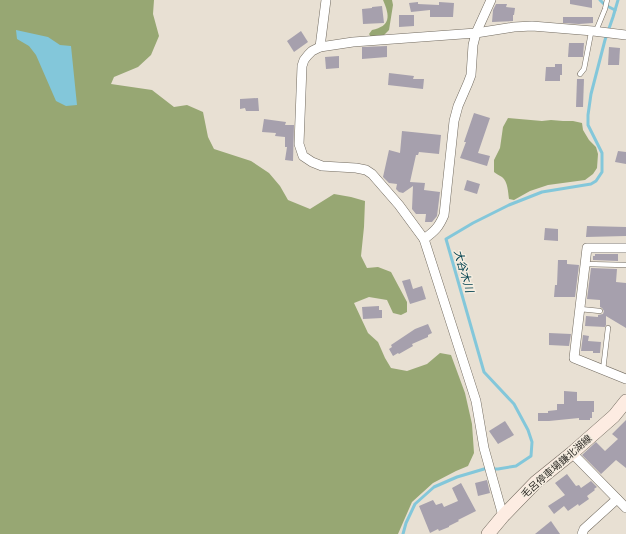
<svg xmlns="http://www.w3.org/2000/svg" width="626" height="534" viewBox="0 0 626 534" font-family="'Source Sans 3','Noto Sans JP',sans-serif">
	<rect width="100%" height="100%" fill="#e8e0d3"/>
	<g fill="#97a773">
		<polygon points="0,0 154,0 153,14 159,36 151,55 138,67 114,77 111,84 152,90 174,107 187,105 203,112 208,137 214,149 251,161 269,173 280,186 288,200 310,209 334,194 351,197 365,201 364,227 361,256 367,268 378,267 391,272 407,302 407,312 401,315 393,313 387,300 369,297 354,303 368,333 378,342 385,358 391,368 407,371 427,364 440,353 451,355 465,393 472,424 474,453 468,466 456,471 433,483 412,502 398,534 0,534"/>
		<path d="M 383,0 L 392,0 L 393,5 L 389,30 L 384,35 L 379,35 L 371,37 L 369,34 L 372,30 C 391,26 390,16 383,0 Z"/>
		<path d="M 508,118 L 542,121 L 551,120 L 563,121 L 573,121 L 582,123 L 583,130 L 589,140 L 596,147 L 598,154 L 597,168 L 593,174 L 585,180 L 548,185 L 530,191 L 514,200 L 509,199 C 508,192 508,182 502,177 C 499,175 496,174 494,172 L 494,160 L 500,148 L 503,127 Z"/>
	</g>
	<polygon fill="#83c7da" points="16,30 48,37 60,45 71,46 77,105 66,106 56,101 36,55 29,46 17,39"/>
	<g fill="none" stroke-linecap="round" stroke-linejoin="round">
		<g stroke="#83c7da" stroke-width="3">
			<polyline points="600,0 605,5 615,10"/>
			<polyline points="403,534 406,523 415,504 434,487 457,477 484,469 498,469 516,466 531,456 532,442 528,430 514,404 484,372 446,239 473,223 509,205 542,192 591,184 596,181 602,172 602,153 588,125 588,115 591,94 605,40 613,17 618,0"/>
		</g>
	</g>
	<g fill="#a6a0ad">
		<polygon points="570,0 592,0 592,8 570,4"/>
		<polygon points="418,2 418,4 439,5 439,2 454,3 453,17 430,17 430,10 411,12 409,3"/>
		<polygon points="496,4 507,4 506,7 515,8 514,15 513,15 513,21 492,22 493,10"/>
		<polygon points="382,6 384,23 363,24 362,9 372,8 372,7"/>
		<polygon points="399,15 414,15 414,26 399,27"/>
		<polygon points="563,17 593,17 593,23 579,24 563,23"/>
		<polygon points="301,31 308,42 294,52 287,41"/>
		<polygon points="569,43 584,43 583,57 568,57"/>
		<polygon points="387,46 387,57 362,59 362,47"/>
		<polygon points="609,47 620,48 619,65 608,65"/>
		<polygon points="339,56 339,68 326,69 325,57"/>
		<polygon points="555,64 562,64 562,75 560,75 560,81 545,81 546,67 555,67"/>
		<polygon points="389,73 414,76 413,79 424,79 423,89 388,85"/>
		<polygon points="577,79 584,79 583,107 576,107"/>
		<polygon points="258,98 259,111 246,111 245,108 240,109 240,99"/>
		<polygon points="474,113 490,118 478,153 490,156 487,166 460,158 466,142 464,142"/>
		<polygon points="264,119 286,122 285,125 294,125 293,161 285,160 287,147 285,147 285,137 275,136 276,133 262,132"/>
		<polygon points="402,131 441,135 439,154 419,152 418,155 416,155 410,182 425,183 424,190 440,192 437,216 432,222 425,222 426,214 416,214 412,209 413,186 403,193 399,192 396,189 397,184 389,183 383,177 389,150 400,153"/>
		<polygon points="618,151 626,152 626,164 615,162"/>
		<polygon points="467,180 480,184 477,194 464,190"/>
		<polygon points="587,226 626,227 626,236 586,237"/>
		<polygon points="545,228 558,229 558,241 544,240"/>
		<polygon points="595,254 618,254 618,261 593,260 593,256 595,256"/>
		<polygon points="558,260 567,260 567,264 579,265 575,297 554,297 555,285 557,285"/>
		<polygon points="591,268 617,269 616,282 626,283 626,328 606,316 606,325 605,327 585,326 586,316 598,317 598,315 603,314 604,311 602,308 600,307 600,300 587,299"/>
		<polygon points="410,279 413,289 422,286 426,299 410,304 402,281"/>
		<polygon points="379,306 379,310 382,310 382,318 363,319 362,307"/>
		<polygon points="428,324 432,333 428,335 428,337 412,344 413,346 399,354 398,353 393,356 389,349 392,347 391,345 415,329"/>
		<polygon points="549,333 571,334 569,346 549,345"/>
		<polygon points="583,335 589,336 588,341 601,342 600,353 593,353 593,351 581,351"/>
		<polygon points="564,391 577,392 577,401 594,401 594,412 592,412 592,418 590,418 590,420 579,420 579,418 549,421 538,421 538,413 548,413 548,411 557,410 557,404 564,404"/>
		<polygon points="626,420 626,468 616,460 601,474 582,455 596,442 605,451 618,439 612,434"/>
		<polygon points="505,421 514,435 498,444 489,431"/>
		<polygon points="567,474 576,486 579,485 581,488 591,481 597,487 594,489 595,490 587,496 589,499 579,506 578,504 568,511 564,506 554,514 548,506 565,495 555,483"/>
		<polygon points="487,480 490,493 478,496 475,483"/>
		<polygon points="461,483 476,511 458,520 459,521 449,526 449,527 439,531 438,529 430,533 419,506 433,500 436,505 442,503 444,507 458,501 452,488"/>
		<polygon points="551,521 560,534 535,534"/>
	</g>
	<g fill="none" stroke-linecap="round" stroke-linejoin="round">
		<defs>
			<g id="service">
				<polyline points="596,31 605,9 607,0"/>
				<polyline points="580,74 584,69 591,33 593,31"/>
				<polyline points="585,264 626,265"/>
				<polyline points="580,309 600,311"/>
				<polyline points="603,370 608,328"/>
			</g>
			<g id="minor">
				<polyline points="320,47 326,0"/>
				<path d="M 424,239 C 435,231 439,227 444,215 L 454,121 L 458,106 L 468,83 L 471,75 L 473,45 L 476,33 L 491,0"/>
				<polyline points="626,248 587,248 574,358 626,379"/>
				<polyline points="572,453 626,508"/>
				<polyline points="503,516 484,448 476,401 424,239 399,205 372,174 366,170 356,168 322,166 312,162 303,156 299,144 302,66 304,60 308,55 312,51 320,47 353,42 476,33 514,27 532,26 593,31 626,35"/>
				<polyline points="582,534 584,529 617,499"/>
			</g>
			<polyline id="secondary" points="488,534 503,516 536,482 572,453 614,416 626,401"/>
		</defs>
		<use href="#service" stroke="#726b60" stroke-width="5.5"/>
		<use href="#minor" stroke="#726b60" stroke-width="10"/>
		<use href="#secondary" stroke="#726b60" stroke-width="14"/>
		<use href="#service" stroke="#fff" stroke-width="4.5"/>
		<use href="#minor" stroke="#fff" stroke-width="9"/>
		<use href="#secondary" stroke="#fdece2" stroke-width="13"/>
	</g>
	<g text-anchor="middle" stroke-width="3" stroke-linejoin="round" paint-order="stroke">
		<g font-size="10" fill="#2f2c27" stroke="#f5ede0">
			<text transform="translate(556 466) rotate(-41)" y="4">毛呂停車場鎌北湖線</text>
		</g>
		<g font-size="11" font-style="italic" fill="#00404e" stroke="#f5ede0">
			<text transform="translate(464 271) rotate(74)" y="4">大谷木川</text>
		</g>
	</g>
</svg>
